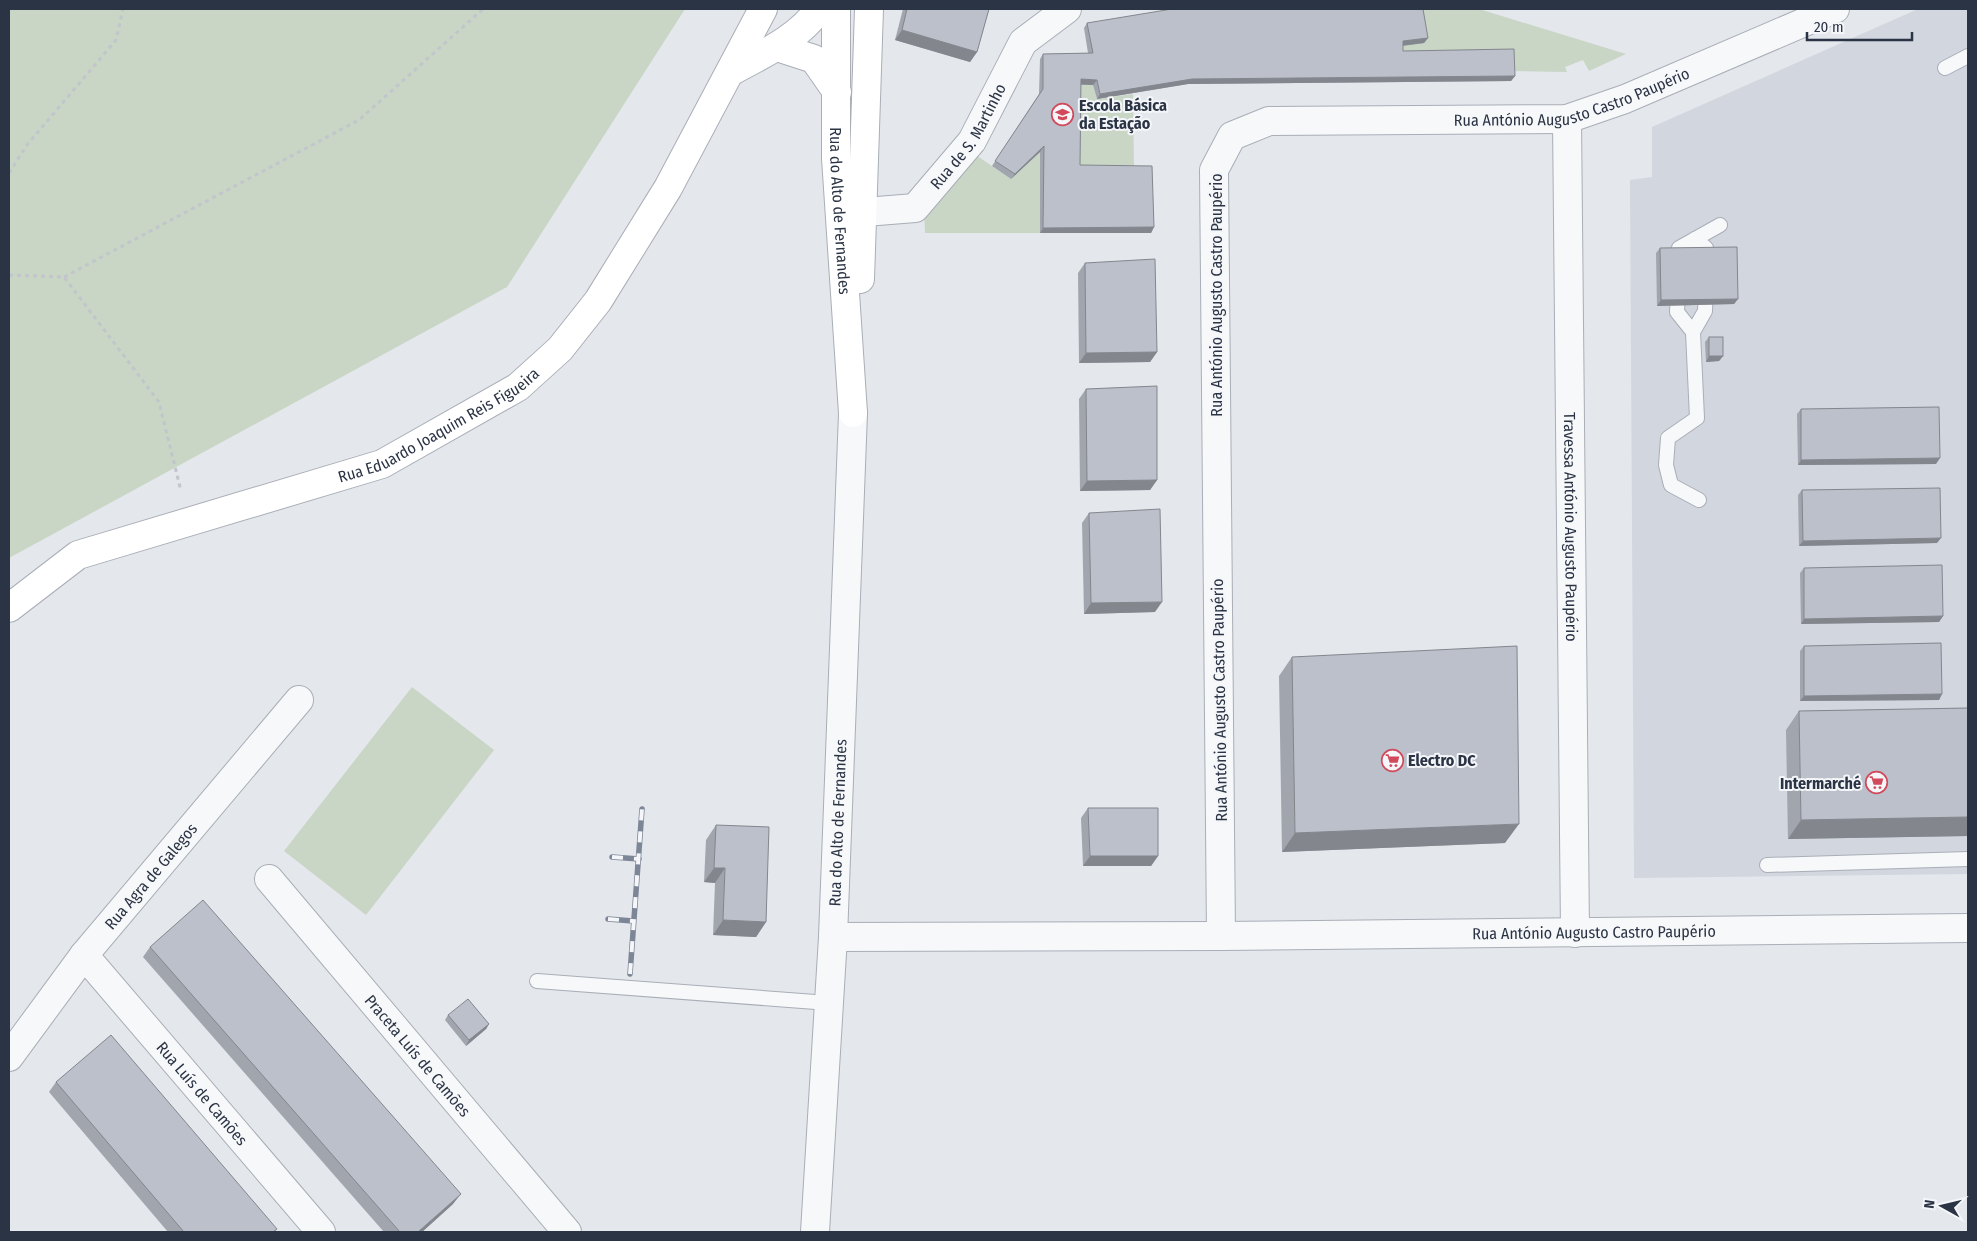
<svg xmlns="http://www.w3.org/2000/svg" width="1977" height="1241" viewBox="0 0 1977 1241" font-family="'Fira Sans Condensed',sans-serif">
	<rect width="100%" height="100%" fill="#e4e7ec"/>
	<polygon fill="#d2d6de" points="1918,9 1968,9 1968,874 1634,878 1630,180 1652,177 1652,127"/>
	<g fill="#c9d6c5">
		<polygon points="9,9 685,9 507,287 9,558"/>
		<polygon points="1418,9 1479,9 1626,54 1589,71 1583,60 1565,67 1567,72 1511,71 1400,57 1399,46"/>
		<polygon points="1077,84 1093,85 1097,99 1133,94 1134,171 1076,170"/>
		<polygon points="970,151 1011,179 1040,152 1040,233 925,233 924,207"/>
		<polygon points="412,687 494,750 366,915 284,851"/>
	</g>
	<g fill="none" stroke-linecap="round" stroke-linejoin="round">
		<defs>
			<g id="service">
				<polyline points="1945,68 1968,56"/>
				<polyline points="1695,239 1706,248 1706,265"/>
				<polyline points="1678,264 1679,248 1720,225"/>
				<polyline points="1678,288 1677,312 1693,332"/>
				<polyline points="1699,500 1671,485 1666,465 1668,438 1697,418 1693,332 1705,311 1706,286"/>
				<polyline points="1767,865 1968,859"/>
				<polyline points="537,981 829,1003"/>
			</g>
			<g id="minor">
				<path id="s1" d="M 1567,119 L 1575,933"/>
				<path id="s2" d="M 840,214 L 915,208 L 972,141 L 1023,42 L 1067,9"/>
				<path id="s3" d="M 269,879 L 567,1232"/>
				<path id="s4" d="M 1221,936 L 1214,170 L 1232,136 L 1269,121 L 1567,119 L 1625,99 L 1835,9"/>
				<path id="s5" d="M 833,937 L 1221,936 L 1968,928"/>
				<path id="s6" d="M 84,955 L 321,1232"/>
				<path id="s7" d="M 9,1057 L 84,955 L 299,700"/>
			</g>
			<g id="tertiary">
				<path id="s8" d="M 815,1232 L 833,937 L 853,413"/>
			</g>
			<g id="secondary">
				<path id="s9" d="M 836,9 L 836,158 L 853,413"/>
				<polyline points="777,47 814,59 837,92"/>
				<path d="M 732,71 C 763,54 799,38 819,9"/>
				<polyline points="860,279 869,9"/>
				<path id="s10" d="M 9,608 L 78,555 L 382,464 L 518,387 L 560,349 L 598,301 L 668,188 L 763,9"/>
			</g>
		</defs>
		<use href="#service" stroke="#a9aeb7" stroke-width="16"/>
		<use href="#minor" stroke="#a9aeb7" stroke-width="30"/>
		<use href="#tertiary" stroke="#a9aeb7" stroke-width="30"/>
		<use href="#secondary" stroke="#a9aeb7" stroke-width="30"/>
		<g stroke="#c2c5cb" stroke-width="3" stroke-dasharray="4 4" stroke-linecap="butt">
			<polyline points="9,173 27,145 116,40 123,9"/>
			<polyline points="9,275 64,277 159,402 181,491"/>
			<polyline points="64,277 359,120 483,9"/>
		</g>
		<use href="#service" stroke="#f7f8fa" stroke-width="14"/>
		<use href="#minor" stroke="#f7f8fa" stroke-width="28"/>
		<use href="#tertiary" stroke="#f7f8fa" stroke-width="28"/>
		<use href="#secondary" stroke="#fff" stroke-width="28"/>
		<defs>
			<g id="rail">
				<polyline points="612,857 639,859"/>
				<polyline points="608,919 633,921"/>
				<polyline points="630,974 642,809"/>
			</g>
		</defs>
		<use href="#rail" stroke="#7d8696" stroke-width="5.5"/>
		<use href="#rail" stroke="#f4f6f9" stroke-width="4" stroke-dasharray="11" stroke-linecap="butt"/>
	</g>
	<g fill="#a1a5ae">
		<polygon points="903,9 989,9 977,52 970,62 895,40"/>
		<polygon points="1087,23 1428,38 1424,43 1403,46 1403,51 1515,76 1511,81 1188,84 1097,99 1093,85 1081,85 1080,165 1154,227 1151,233 1040,233 1040,152 1011,179 992,166 1039,94 1040,59 1043,54 1088,53 1084,28"/>
		<polygon points="1968,63 1968,122 1967,64"/>
		<polygon points="1660,248 1738,299 1734,304 1657,306 1656,253"/>
		<polygon points="1085,263 1157,352 1150,362 1079,363 1078,273"/>
		<polygon points="1709,337 1723,356 1719,361 1706,362 1705,342"/>
		<polygon points="1086,389 1157,480 1150,490 1080,491 1079,399"/>
		<polygon points="1801,409 1936,464 1798,465 1797,414"/>
		<polygon points="1802,490 1937,543 1799,546 1798,495"/>
		<polygon points="1089,513 1155,612 1084,614 1082,523"/>
		<polygon points="1804,568 1943,616 1939,622 1801,624 1800,573"/>
		<polygon points="1804,646 1942,694 1939,700 1800,701 1800,651"/>
		<polygon points="1292,657 1505,843 1282,852 1279,676"/>
		<polygon points="1968,708 1968,836 1788,839 1786,730 1799,711"/>
		<polygon points="1088,808 1158,856 1151,866 1083,866 1081,818"/>
		<polygon points="716,825 766,922 756,937 713,935 715,883 704,882 706,840"/>
		<polygon points="150,947 453,1204 422,1232 384,1232 143,957"/>
		<polygon points="448,1015 489,1024 486,1029 466,1046 445,1020"/>
		<polygon points="56,1082 277,1229 274,1232 168,1232 49,1092"/>
	</g>
	<g fill="#83868d">
		<polygon points="902,30 977,52 970,62 895,40"/>
		<polygon points="1428,38 1424,43 1399,46 1403,41"/>
		<polygon points="1515,76 1511,81 1188,84 1097,99 1100,94 1192,79"/>
		<polygon points="1081,79 1097,80 1093,85 1077,84"/>
		<polygon points="1044,146 1040,152 1011,179 1015,174"/>
		<polygon points="1154,227 1151,233 1040,233 1043,228"/>
		<polygon points="1738,299 1734,304 1657,306 1661,300"/>
		<polygon points="1157,352 1150,362 1079,363 1086,353"/>
		<polygon points="1709,356 1723,356 1719,361 1706,362"/>
		<polygon points="1940,458 1936,464 1798,465 1801,460"/>
		<polygon points="1157,480 1150,490 1080,491 1087,481"/>
		<polygon points="1941,538 1937,543 1799,546 1803,541"/>
		<polygon points="1162,602 1155,612 1084,614 1091,603"/>
		<polygon points="1943,616 1939,622 1801,624 1804,619"/>
		<polygon points="1942,694 1939,700 1800,701 1804,696"/>
		<polygon points="1968,817 1968,836 1788,839 1801,820"/>
		<polygon points="1519,824 1505,843 1282,852 1295,833"/>
		<polygon points="1090,856 1158,856 1151,866 1083,866"/>
		<polygon points="714,868 725,868 715,883 704,882"/>
		<polygon points="723,920 766,922 756,937 713,935"/>
		<polygon points="489,1024 486,1029 466,1046 469,1040"/>
		<polygon points="461,1194 453,1204 422,1232 418,1232"/>
	</g>
	<g fill="#bbc0ca" stroke="#83868d">
		<polygon points="907,9 989,9 977,52 902,30"/>
		<polygon points="1172,9 1423,9 1428,38 1403,41 1403,51 1514,49 1515,76 1192,79 1100,94 1097,80 1081,79 1080,165 1152,166 1154,227 1043,228 1044,146 1015,174 995,161 1043,89 1043,54 1093,53 1087,23"/>
		<polygon points="1737,247 1738,299 1661,300 1660,248"/>
		<polygon points="1155,259 1157,352 1086,353 1085,263"/>
		<rect x="1709" y="337" width="14" height="19"/>
		<polygon points="1157,386 1157,480 1087,481 1086,389"/>
		<polygon points="1939,407 1940,458 1801,460 1801,409"/>
		<polygon points="1940,488 1941,538 1803,541 1802,490"/>
		<polygon points="1160,509 1162,602 1091,603 1089,513"/>
		<polygon points="1942,565 1943,616 1804,619 1804,568"/>
		<polygon points="1941,643 1942,694 1804,696 1804,646"/>
		<polygon points="1517,646 1519,824 1295,833 1292,657"/>
		<polygon points="1968,708 1968,817 1801,820 1799,711"/>
		<polygon points="1088,808 1158,808 1158,856 1090,856"/>
		<polygon points="716,825 769,827 766,922 723,920 725,868 714,868"/>
		<polygon points="203,900 461,1194 418,1232 400,1232 150,947"/>
		<polygon points="468,999 489,1024 469,1040 448,1015"/>
		<polygon points="111,1035 277,1229 273,1232 184,1232 56,1082"/>
	</g>
	<defs>
		<symbol id="school-ring" viewBox="-11 -11 22 22"><circle r="9.5" fill="#f4f6f9" stroke="#d1495b" stroke-width="1.5"/><path d="M0-5L7-2L0 1L-7-2ZM-4 1L0 2.5L4 1V4Q0 6-4 4Z" fill="#d1495b"/></symbol>
		<symbol id="supermarket-ring" viewBox="-11 -11 22 22"><circle r="9.5" fill="#f4f6f9" stroke="#d1495b" stroke-width="1.5"/><path d="M-6-5.5h2.5l.6 2H6L4.5 2H-2.5L-4.4-4H-6ZM-1.5 3.2a1.3 1.3 0 1 0 .1 0ZM3 3.2a1.3 1.3 0 1 0 .1 0Z" fill="#d1495b"/></symbol>
	</defs>
	<g fill-rule="evenodd">
		<use href="#school-ring" x="1050" y="102" width="25" height="25"/>
		<use href="#supermarket-ring" x="1380" y="748" width="25" height="25"/>
		<use href="#supermarket-ring" x="1864" y="770" width="25" height="25"/>
	</g>
	<g text-anchor="middle" stroke-width="4" stroke-linejoin="round" paint-order="stroke">
		<g font-size="16" fill="#2b3445" stroke="#f4f6f9">
			<text dy="6" stroke="none"><textPath href="#s4" startOffset="1151">Rua António Augusto Castro Paupério</textPath></text>
			<text dy="6" stroke="none"><textPath href="#s2" startOffset="165">Rua de S. Martinho</textPath></text>
			<text dy="6" stroke="none"><textPath href="#s9" startOffset="202">Rua do Alto de Fernandes</textPath></text>
			<text transform="translate(1216 295) rotate(-90)" y="6">Rua António Augusto Castro Paupério</text>
			<text dy="6" stroke="none"><textPath href="#s10" startOffset="472">Rua Eduardo Joaquim Reis Figueira</textPath></text>
			<text dy="6" stroke="none"><textPath href="#s1" startOffset="408">Travessa António Augusto Paupério</textPath></text>
			<text transform="translate(1219 700) rotate(-91)" y="6">Rua António Augusto Castro Paupério</text>
			<text dy="6" stroke="none"><textPath href="#s8" startOffset="410">Rua do Alto de Fernandes</textPath></text>
			<text dy="6" stroke="none"><textPath href="#s7" startOffset="230">Rua Agra de Galegos</textPath></text>
			<text dy="6" stroke="none"><textPath href="#s5" startOffset="761">Rua António Augusto Castro Paupério</textPath></text>
			<text dy="6" stroke="none"><textPath href="#s3" startOffset="231">Praceta Luís de Camões</textPath></text>
			<text dy="6" stroke="none"><textPath href="#s6" startOffset="182">Rua Luís de Camões</textPath></text>
		</g>
		<g font-size="16" font-weight="bold" fill="#2b3445" stroke="#f4f6f9" text-anchor="start">
			<text x="1079" y="111">Escola Básica<tspan x="1079" dy="18">da Estação</tspan></text>
			<text x="1408" y="766">Electro DC</text>
			<text x="1861" y="789" text-anchor="end">Intermarché</text>
		</g>
	</g>
	<rect width="1977" height="1241" fill="none" stroke="#2b3445" stroke-width="20"/>
	<g transform="translate(1942 1206) rotate(278)" stroke="#f4f6f9" stroke-width="4" paint-order="stroke">
	<path d="M0-4L9 19L0 12L-9 19Z" fill="#2b3445"/>
	<text y="-8" font-size="14" font-weight="bold" text-anchor="middle" fill="#2b3445">N</text>
	</g>
	<path d="M1807 32v8h105v-8" fill="none" stroke="#2b3445" stroke-width="2.5"/>
	<text x="1814" y="32" font-size="15" fill="#2b3445" stroke="#f4f6f9" stroke-width="4" paint-order="stroke">20 m</text>
</svg>
